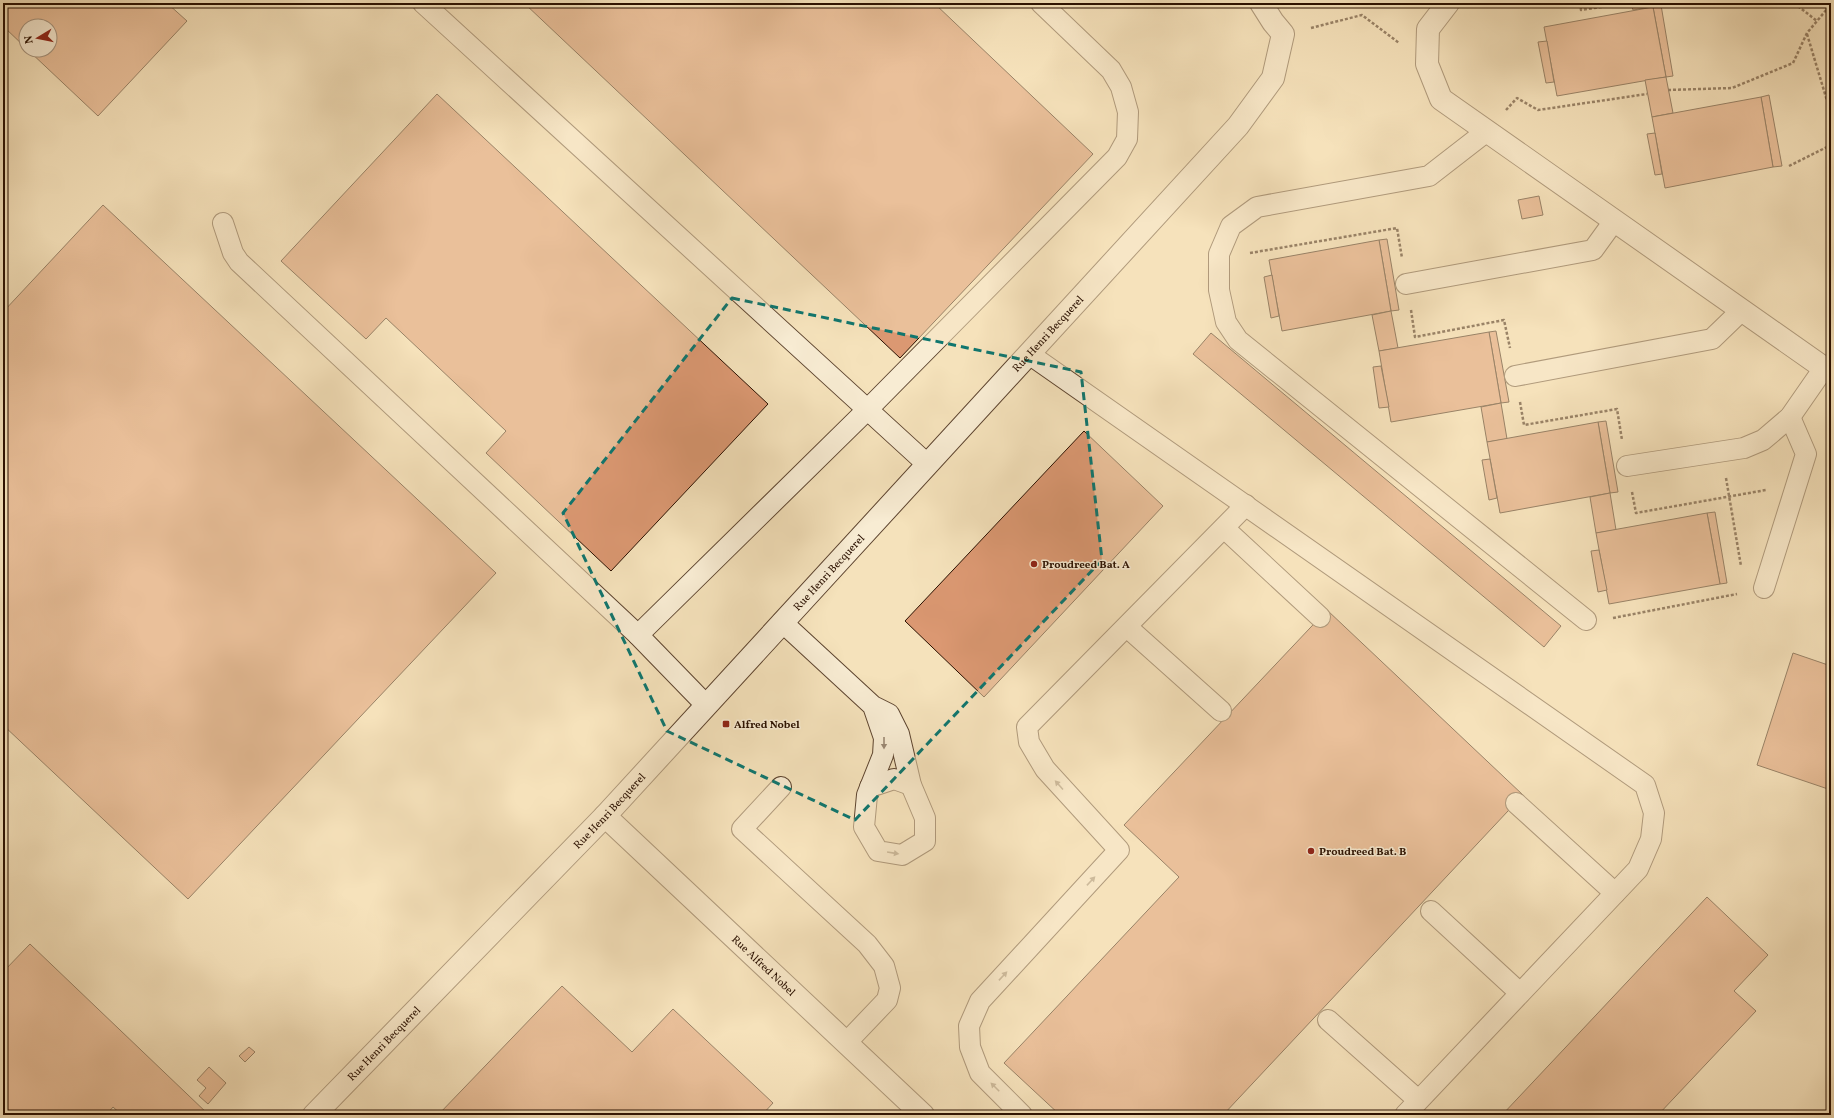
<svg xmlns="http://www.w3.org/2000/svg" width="1834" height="1118" viewBox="0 0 1834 1118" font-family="Vollkorn,serif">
	<rect width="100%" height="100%" fill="#f5e2bb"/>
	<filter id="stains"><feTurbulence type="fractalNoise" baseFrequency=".005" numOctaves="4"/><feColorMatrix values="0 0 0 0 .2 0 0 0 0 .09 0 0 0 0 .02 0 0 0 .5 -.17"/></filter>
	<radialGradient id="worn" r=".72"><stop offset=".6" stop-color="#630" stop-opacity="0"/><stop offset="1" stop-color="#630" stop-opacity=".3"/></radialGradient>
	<g fill="#db9872" stroke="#2a1000">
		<polygon points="3,3 167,3 187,21 98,116 28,50 50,50 50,26 26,26 26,48 3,26"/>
		<polygon points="524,3 934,3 1093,154 900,358"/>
		<polygon points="1631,3 1653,3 1653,7 1633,10"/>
		<polygon points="1661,5 1673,76 1666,77 1653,7"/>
		<polygon points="1653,7 1666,77 1557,96 1544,27"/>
		<polygon points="1547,41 1554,82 1546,83 1538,42"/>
		<polygon points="1666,77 1673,113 1652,117 1645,80"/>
		<polygon points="437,94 768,404 611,571 486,453 506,431 386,318 366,339 281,261"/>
		<polygon points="1769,95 1782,166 1773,167 1761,97"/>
		<polygon points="1761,97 1773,167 1665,188 1652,117"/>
		<polygon points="1655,133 1662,174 1655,175 1647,134"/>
		<polygon points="1539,196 1543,215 1522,219 1518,200"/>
		<polygon points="103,205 496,573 188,899 3,725 3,312"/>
		<polygon points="1387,239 1399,310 1391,311 1379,240"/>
		<polygon points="1379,240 1391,311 1282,331 1269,260"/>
		<polygon points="1272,275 1279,316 1271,318 1264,277"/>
		<polygon points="1391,311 1398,348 1379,351 1372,315"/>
		<polygon points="1496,331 1509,402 1501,403 1489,332"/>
		<polygon points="1489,332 1501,403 1391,422 1379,351"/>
		<polygon points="1211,333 1561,626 1544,647 1193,354"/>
		<polygon points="1381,366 1389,407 1379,408 1373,367"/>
		<polygon points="1501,403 1507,439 1487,442 1481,407"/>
		<polygon points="1606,421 1618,492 1610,493 1598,422"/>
		<polygon points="1598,422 1610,493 1500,513 1487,442"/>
		<polygon points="1084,431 1163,506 984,697 905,621"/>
		<polygon points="1490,459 1497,498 1489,500 1482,460"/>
		<polygon points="1610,493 1616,530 1596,533 1590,497"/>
		<polygon points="1715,512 1727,583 1720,584 1707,513"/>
		<polygon points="1707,513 1720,584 1609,604 1596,533"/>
		<polygon points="1599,550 1607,590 1598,592 1591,551"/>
		<polygon points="1327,610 1523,795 1223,1115 1060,1115 1004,1063 1179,877 1124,825"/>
		<polygon points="1793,653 1831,666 1831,790 1757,765"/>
		<polygon points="1707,897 1768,955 1734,991 1756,1011 1658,1115 1502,1115"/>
		<polygon points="30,944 209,1115 122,1115 113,1107 106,1115 3,1115 3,972"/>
		<polygon points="562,986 632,1052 673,1009 773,1103 762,1115 438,1115"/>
		<polygon points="249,1047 255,1052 245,1062 239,1056"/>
		<polygon points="209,1067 226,1083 208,1104 199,1096 206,1088 197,1080"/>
	</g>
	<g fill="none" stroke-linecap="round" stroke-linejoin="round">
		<defs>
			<g id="service">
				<polyline points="423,3 927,464"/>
				<polyline points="1487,131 1429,176 1257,207 1231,226 1219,254 1219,290 1226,322 1238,340 1586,620"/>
				<polyline points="223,223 233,253 239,262 638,635"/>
				<polyline points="1406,284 1593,250 1614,221"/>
				<polyline points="1029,354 1645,785 1654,813 1651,839 1638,869 1405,1115"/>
				<polyline points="1515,376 1712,339 1742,310"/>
				<polyline points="1627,466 1744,448 1763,440 1790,417 1824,368"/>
				<polyline points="1224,528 1320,617"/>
				<polyline points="1764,588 1806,454 1790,417"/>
				<polyline points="782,622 873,706 889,714 899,734 911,785 925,818 925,841 902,855 878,851 864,827 867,795 883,755 884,738 873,706"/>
				<polyline points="1127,627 1221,711"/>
				<polyline points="706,705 638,635 869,408 1117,157 1127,139 1128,112 1121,87 1111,70 1041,3"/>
				<polyline points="781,787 742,829 867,944 884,966 890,988 887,1000 846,1043"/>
				<polyline points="870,787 894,779 911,785"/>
				<polyline points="1516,803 1615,893"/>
				<polyline points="1431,911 1520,993"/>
				<polyline points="1328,1020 1418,1100"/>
				<polyline points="1022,1115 980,1073 970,1047 969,1026 980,1001 1119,850 1045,769 1029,742 1027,727 1246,505"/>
			</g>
			<g id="minor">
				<polyline points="1448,3 1428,29 1427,64 1441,99 1824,368 1831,367"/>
				<path id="s1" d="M 605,816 L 923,1115"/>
				<path id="s2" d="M 314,1115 L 605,816 L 1238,126 L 1273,78 L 1283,34 L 1273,22 L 1261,3"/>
			</g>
		</defs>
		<use href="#service" stroke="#5d442f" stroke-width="22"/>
		<use href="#minor" stroke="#5d442f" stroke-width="24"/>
		<g stroke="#2a1000" stroke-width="2.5" stroke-dasharray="3 2" stroke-linecap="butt">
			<polyline points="1580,3 1581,10 1628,3"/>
			<polyline points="1794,3 1817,21"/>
			<polyline points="1311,28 1362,15 1399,43"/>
			<polyline points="1807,34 1831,114"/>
			<polyline points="1668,90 1732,88 1793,63 1807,33 1827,9 1831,8"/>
			<polyline points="1506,110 1517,98 1538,110 1647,94"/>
			<polyline points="1789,166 1831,145"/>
			<polyline points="1250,253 1397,228 1402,258"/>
			<polyline points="1411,310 1415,337 1504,320 1510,348"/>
			<polyline points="1520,402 1524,425 1617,409 1622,440"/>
			<polyline points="1726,478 1741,566"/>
			<polyline points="1632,492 1636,513 1766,490"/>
			<polyline points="1613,618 1737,594"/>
		</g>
		<use href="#service" stroke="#f8ecd3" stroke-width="20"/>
		<use href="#minor" stroke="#f8ecd3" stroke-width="22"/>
	</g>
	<defs><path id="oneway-solid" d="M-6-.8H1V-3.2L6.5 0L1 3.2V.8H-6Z"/></defs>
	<g fill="#9b8974">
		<use href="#oneway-solid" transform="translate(884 743) rotate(90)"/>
		<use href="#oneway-solid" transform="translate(1059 785) rotate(-132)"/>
		<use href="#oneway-solid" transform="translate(893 853) rotate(9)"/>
		<use href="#oneway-solid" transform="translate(1091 881) rotate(-47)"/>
		<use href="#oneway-solid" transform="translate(1003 976) rotate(-47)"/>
		<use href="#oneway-solid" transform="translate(995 1087) rotate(-135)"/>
	</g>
	<path d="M0 0H1834V1118H0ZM 732,298 L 1081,372 L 1102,560 L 855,820 L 667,731 L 563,513 Z" fill="#f5e2bb" fill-opacity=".55" fill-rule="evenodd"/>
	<path fill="none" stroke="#0f766e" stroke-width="3" stroke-dasharray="8 5" stroke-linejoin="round" d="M 732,298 L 1081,372 L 1102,560 L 855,820 L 667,731 L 563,513 Z"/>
	<g fill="#8f2418" stroke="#f8ecd3" stroke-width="1.5">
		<circle cx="1034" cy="564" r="4"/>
		<rect x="722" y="720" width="8" height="8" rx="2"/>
		<circle cx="1311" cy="851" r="4"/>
	</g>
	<g text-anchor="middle" stroke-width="3" stroke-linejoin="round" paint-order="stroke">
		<g font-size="11" fill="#2a1000" stroke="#f8ecd3">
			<text dy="4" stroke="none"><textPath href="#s2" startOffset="1072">Rue Henri Becquerel</textPath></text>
			<text dy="4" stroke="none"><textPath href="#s2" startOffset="748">Rue Henri Becquerel</textPath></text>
			<text dy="4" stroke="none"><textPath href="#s2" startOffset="424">Rue Henri Becquerel</textPath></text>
			<text dy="4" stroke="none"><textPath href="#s1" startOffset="218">Rue Alfred Nobel</textPath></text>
			<text dy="4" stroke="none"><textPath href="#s2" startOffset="100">Rue Henri Becquerel</textPath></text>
		</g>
		<g font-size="11" font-weight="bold" fill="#2a1000" stroke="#f8ecd3" text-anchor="start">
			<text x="1042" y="568">Proudreed Bat. A</text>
			<text x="734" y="728">Alfred Nobel</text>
			<text x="1319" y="855">Proudreed Bat. B</text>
		</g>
	</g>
	<rect width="1834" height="1118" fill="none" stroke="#f5e2bb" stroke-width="16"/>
	<rect x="4" y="4" width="1826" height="1110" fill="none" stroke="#2a1000" stroke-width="2"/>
	<rect x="8" y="8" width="1818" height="1102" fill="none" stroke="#2a1000"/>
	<g transform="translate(38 38) rotate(260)"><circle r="19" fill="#f8ecd3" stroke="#a6947f"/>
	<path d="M0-3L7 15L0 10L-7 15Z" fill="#8f2418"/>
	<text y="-6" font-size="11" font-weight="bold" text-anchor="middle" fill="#2a1000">N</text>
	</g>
	<rect width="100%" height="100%" filter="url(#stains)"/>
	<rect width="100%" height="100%" fill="url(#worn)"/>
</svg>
